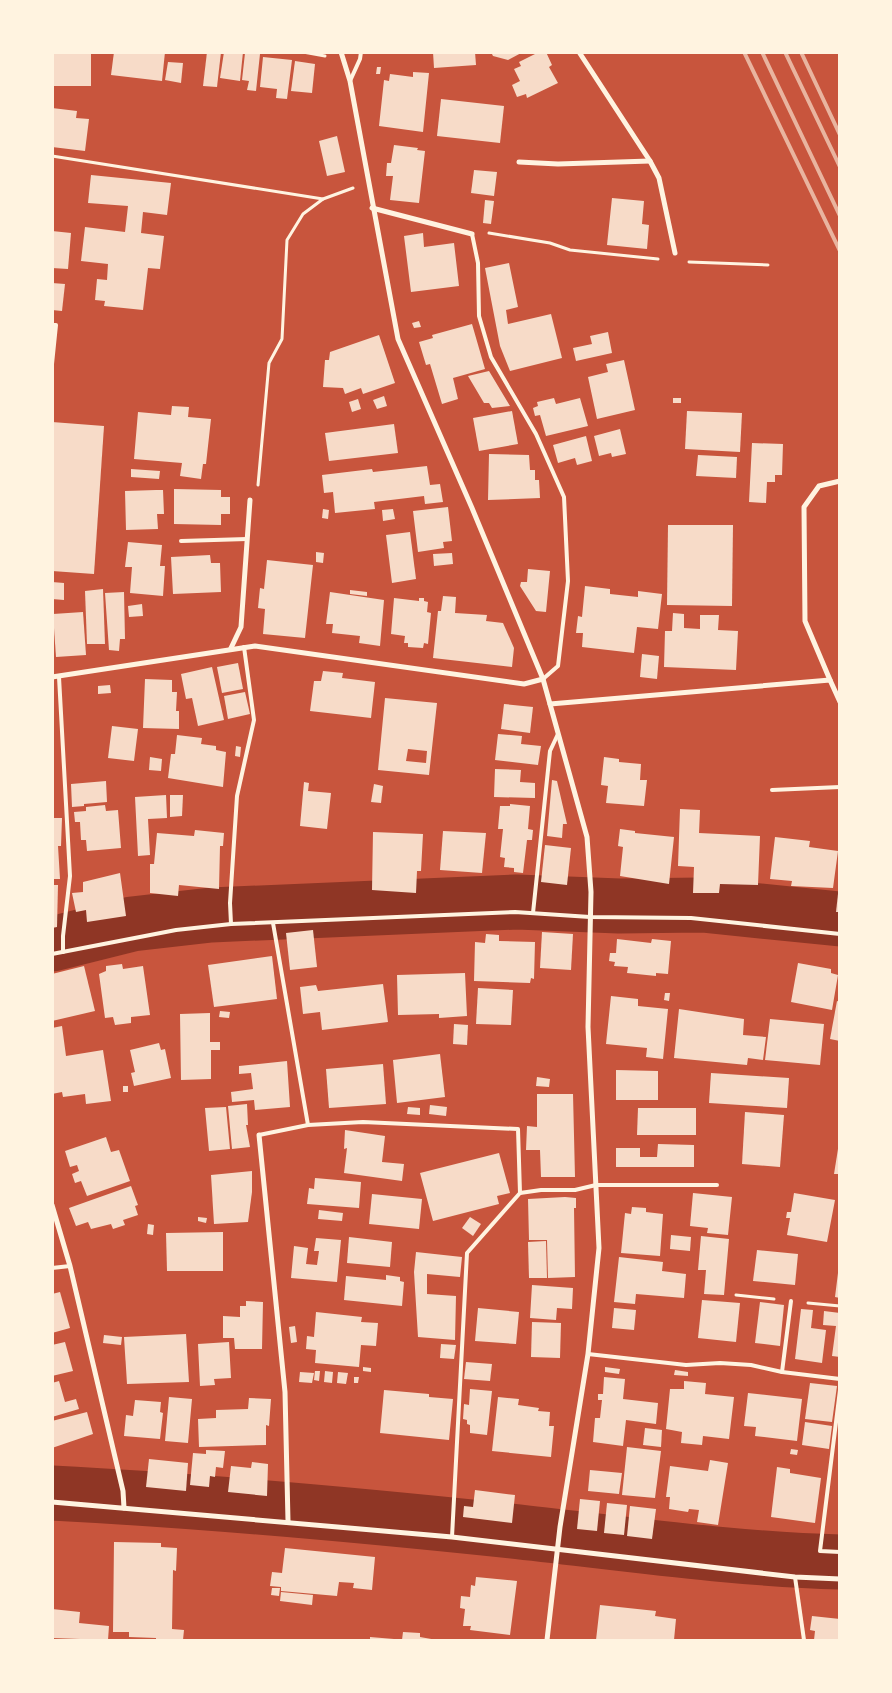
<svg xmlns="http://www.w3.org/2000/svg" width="892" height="1693" viewBox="0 0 892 1693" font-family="'Sofia Sans Condensed',sans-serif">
	<rect width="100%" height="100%" fill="#c8553d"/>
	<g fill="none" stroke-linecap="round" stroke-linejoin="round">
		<g stroke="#8f3625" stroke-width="55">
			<polyline points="52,944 132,924 211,915 517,902 619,906 702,905 840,919"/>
			<path d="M 52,1493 C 206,1501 359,1515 511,1531 C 621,1543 730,1559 840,1562"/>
		</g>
	</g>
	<g fill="#f7dbc8" fill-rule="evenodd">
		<rect x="52" y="52" width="39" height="34"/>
		<polygon points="114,52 165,52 162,81 111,75"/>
		<polygon points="207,52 221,52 217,87 203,86"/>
		<polygon points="224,52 243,52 240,81 220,78"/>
		<polygon points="433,52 475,52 476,65 434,68"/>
		<polygon points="491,52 523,52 508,60 493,56"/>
		<polygon points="539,52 546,52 552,65 549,67 558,83 527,98 526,94 517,97 512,85 520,81 514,69 521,66 519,62"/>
		<polygon points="245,53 260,54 256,91 247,90 249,81 242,80"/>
		<polygon points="263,57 292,60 287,99 276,98 277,89 260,87"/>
		<polygon points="295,61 315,64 312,93 291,91"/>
		<polygon points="168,62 183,63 181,83 165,80"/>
		<polygon points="377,67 381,67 380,74 376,74"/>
		<polygon points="413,72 429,73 423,132 379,126 384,80 389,81 390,74 413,77"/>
		<polygon points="441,99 504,106 500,143 437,136"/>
		<polygon points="52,108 77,111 76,118 89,119 85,151 52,147"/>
		<polygon points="337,136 345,172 327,176 319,141"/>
		<polygon points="394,145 418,148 417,150 425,151 419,203 390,200 393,176 386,176 387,163 391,163"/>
		<polygon points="474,170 497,172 494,196 471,193"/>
		<polygon points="91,175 171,183 167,215 143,212 141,233 164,236 160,269 148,268 143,310 104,306 105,301 95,300 97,279 107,280 108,264 81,261 85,227 125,232 128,206 88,203"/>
		<polygon points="612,198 644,201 642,224 649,225 647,249 607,245"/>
		<polygon points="485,200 494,201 491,224 483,223"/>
		<polygon points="52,231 71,233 68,269 52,268"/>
		<polygon points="423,233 424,247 454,243 459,286 411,292 404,236"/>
		<polygon points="509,263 518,307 506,310 508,324 551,314 562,358 510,371 500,346 485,268"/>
		<polygon points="52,283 65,284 62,311 52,310"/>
		<polygon points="419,321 421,327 414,328 412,323"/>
		<polygon points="472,324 485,369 453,378 458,399 442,404 430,364 426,365 419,342 433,338 432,335"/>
		<polygon points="608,332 612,353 576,361 573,348 592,344 590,336"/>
		<polygon points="379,335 395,383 363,394 361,388 345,394 343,388 323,387 325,360 329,360 330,352"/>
		<polygon points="624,360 635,410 597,419 588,377 608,372 606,364"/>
		<polygon points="489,371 510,406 492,408 489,403 484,403 468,376"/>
		<polygon points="384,396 387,406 377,409 373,400"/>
		<polygon points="554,398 556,404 580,398 588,426 546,436 540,415 535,416 533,408 538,406 537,402"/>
		<rect x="673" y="398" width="8" height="5"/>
		<polygon points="358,399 361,409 352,412 349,402"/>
		<polygon points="172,406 189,407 188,417 211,419 206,464 203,464 201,479 180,476 182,463 134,459 138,412 171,415"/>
		<polygon points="512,411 518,444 479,451 473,418"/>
		<polygon points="687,411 742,413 740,452 685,449"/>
		<polygon points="52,422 104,426 94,574 52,571"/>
		<polygon points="394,424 398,453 329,461 325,433"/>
		<polygon points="620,429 626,454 612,457 611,453 599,456 594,436"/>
		<polygon points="586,436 592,461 577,465 575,458 558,463 553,445"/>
		<polygon points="752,443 783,444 782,475 775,475 775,482 767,482 766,503 749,502"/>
		<polygon points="489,454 529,455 530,470 535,470 535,480 539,480 540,498 488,500"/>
		<polygon points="698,455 737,457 736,478 696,476"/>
		<polygon points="427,466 430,485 440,484 443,502 425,504 424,496 374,502 375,509 335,513 333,492 324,493 322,475 372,469 373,472"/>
		<polygon points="131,469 160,471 159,479 131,477"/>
		<polygon points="174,489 221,490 221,497 230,497 230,514 221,514 221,525 174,524"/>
		<polygon points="156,490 163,490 164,514 157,514 158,529 126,530 125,491"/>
		<polygon points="448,507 452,541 443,542 444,548 418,552 413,511"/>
		<polygon points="323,509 329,510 328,519 322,518"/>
		<polygon points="393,509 395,519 383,521 382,510"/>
		<polygon points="668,525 733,525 732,606 667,605"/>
		<polygon points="410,532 416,579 392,583 386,535"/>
		<polygon points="128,542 162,545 160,566 165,566 163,596 130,593 132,567 125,567"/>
		<polygon points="316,552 324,553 323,563 316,562"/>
		<polygon points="452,553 453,564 434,566 433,554"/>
		<polygon points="210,555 211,563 220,563 221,592 173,594 171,557"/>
		<polygon points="267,560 313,565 305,638 263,634 265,609 258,608 260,588 264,589"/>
		<polygon points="528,569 550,571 546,612 536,611 520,586 521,582 527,582"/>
		<polygon points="52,582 64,583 64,600 52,599"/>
		<polygon points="585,586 610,589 610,594 638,597 638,591 662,594 658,629 637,627 634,653 582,647 583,633 576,633 578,616 582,617"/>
		<polygon points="103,589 105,644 87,644 85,591"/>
		<polygon points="350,590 367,592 367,596 350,594"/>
		<polygon points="124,592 125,639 120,639 119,651 109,650 105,593"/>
		<polygon points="330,592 384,600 380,646 359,643 360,636 332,633 333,624 326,624"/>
		<polygon points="443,596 456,597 455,613 487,615 486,621 503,623 514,648 512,667 433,658 438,611 441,611"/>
		<polygon points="394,598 419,601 419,598 424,598 424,601 428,602 427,612 431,613 428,644 424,643 423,648 408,647 408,643 404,643 405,636 391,634"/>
		<polygon points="142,604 143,616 129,617 128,606"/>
		<polygon points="83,612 86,655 56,657 53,614"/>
		<polygon points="673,613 684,614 684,628 700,629 700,615 719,615 718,630 738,631 736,670 664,667 665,631 672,631"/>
		<polygon points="642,654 659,656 657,679 640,677"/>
		<polygon points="238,663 243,689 222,693 217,667"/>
		<polygon points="212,667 224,720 198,726 192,698 186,699 181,674"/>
		<polygon points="323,671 343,673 342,678 375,682 371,718 310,711 314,681 321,681"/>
		<polygon points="145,679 172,680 172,692 177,692 176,711 179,711 179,729 143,728"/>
		<polygon points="110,685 111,693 98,694 98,686"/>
		<polygon points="245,692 250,714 228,719 224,696"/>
		<path d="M 385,698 L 437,703 L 429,775 L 378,770 ZM 408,749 L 427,751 L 426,763 L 406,761 Z"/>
		<polygon points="504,704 533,707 530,733 501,729"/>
		<polygon points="112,726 138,729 134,761 108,758"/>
		<polygon points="498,734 522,736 521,744 541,746 538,765 495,760"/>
		<polygon points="177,735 202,738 201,744 216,746 216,750 226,752 223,787 168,778 171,754 175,754"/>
		<polygon points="236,746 241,747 240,757 235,756"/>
		<polygon points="150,757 162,759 161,771 149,770"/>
		<polygon points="604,757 619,759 619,762 641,764 640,780 647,780 644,806 606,803 608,786 601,785"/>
		<polygon points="495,769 521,770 520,782 535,783 535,798 494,797"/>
		<polygon points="552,780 557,781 567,824 563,824 562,838 547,836"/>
		<polygon points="106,781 107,802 84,804 84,806 72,807 71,784"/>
		<polygon points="304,782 309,783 308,791 331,793 327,829 300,826"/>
		<polygon points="374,784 383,786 381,803 371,802"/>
		<polygon points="166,795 167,818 148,819 150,855 138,856 135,797"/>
		<polygon points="170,795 183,795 182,816 170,817"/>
		<polygon points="510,804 530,806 528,829 533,830 532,840 527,840 523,873 514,872 514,868 504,867 505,858 500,857 503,829 498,829 500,806 510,806"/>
		<polygon points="105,805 106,811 118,810 121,848 87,851 86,840 81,840 80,822 75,822 74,812 86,811 86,807"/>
		<polygon points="680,809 700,810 699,833 760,836 758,885 720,884 719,893 693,893 694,867 678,866"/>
		<polygon points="52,818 62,818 61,846 58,846 60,879 52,879"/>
		<polygon points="620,829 635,831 635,833 674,837 669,884 620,876 623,847 618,846"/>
		<polygon points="195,830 224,833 223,846 220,846 219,889 179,885 178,896 150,893 150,864 154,864 157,833 194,836"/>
		<polygon points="443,831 486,833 482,873 440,870"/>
		<polygon points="373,832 423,834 421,871 417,871 416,893 372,890"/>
		<polygon points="775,837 810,841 809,847 838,851 833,888 791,886 792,881 770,879"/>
		<polygon points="545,845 571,848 567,885 541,882"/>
		<polygon points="120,873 126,916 87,922 86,910 76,912 72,893 83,892 83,882"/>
		<polygon points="52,885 58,885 57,927 52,928"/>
		<polygon points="838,894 840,894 840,912 836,912"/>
		<polygon points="313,930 317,967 290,970 286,933"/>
		<polygon points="542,932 573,934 571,970 540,968"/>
		<polygon points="486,934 499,935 499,941 535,942 534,979 531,978 530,983 474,981 475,942 485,943"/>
		<polygon points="617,939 651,943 652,939 671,941 668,974 656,973 656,976 627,973 628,967 614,966 615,962 609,961 610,953 616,953"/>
		<polygon points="272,956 277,999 214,1007 208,965"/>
		<polygon points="798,963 831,969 831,973 838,975 832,1010 791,1002"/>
		<polygon points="122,964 123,969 143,966 150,1015 131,1017 131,1023 115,1025 113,1017 105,1018 99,974 106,971 106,966"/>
		<polygon points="84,966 95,1011 52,1021 52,974"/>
		<polygon points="465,973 467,1016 439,1018 439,1014 398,1015 397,975"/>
		<polygon points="383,984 388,1022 322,1030 320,1012 303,1014 300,987 316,985 318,991"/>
		<polygon points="478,988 513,990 511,1025 476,1024"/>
		<polygon points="665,993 670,993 669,1001 664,1000"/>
		<polygon points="611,996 638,999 638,1006 668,1009 663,1059 646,1057 647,1048 606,1044"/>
		<polygon points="837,1001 840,1002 840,1041 830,1039"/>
		<polygon points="679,1009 744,1019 743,1035 766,1037 763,1060 748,1058 747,1065 674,1058"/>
		<polygon points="220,1011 230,1012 229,1018 219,1017"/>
		<polygon points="210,1013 210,1042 220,1042 220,1050 211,1050 211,1079 181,1080 180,1014"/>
		<polygon points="770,1019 824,1024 820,1065 765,1060"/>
		<polygon points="454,1024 468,1025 467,1045 453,1044"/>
		<polygon points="62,1026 66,1056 103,1050 111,1101 86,1104 85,1094 63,1097 62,1092 52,1094 52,1028"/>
		<polygon points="159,1043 161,1050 165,1049 171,1078 134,1086 131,1073 135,1072 130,1050"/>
		<polygon points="440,1054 445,1097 397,1103 393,1060"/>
		<polygon points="287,1061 290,1107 255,1110 254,1100 232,1102 231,1092 253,1089 251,1073 239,1074 239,1066"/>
		<polygon points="383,1064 386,1104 329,1108 326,1069"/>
		<polygon points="616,1070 658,1071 658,1100 616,1100"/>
		<polygon points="711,1073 789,1078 787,1108 709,1103"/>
		<polygon points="537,1077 550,1079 549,1087 536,1086"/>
		<rect x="123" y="1086" width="5" height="6"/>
		<polygon points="537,1094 573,1094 575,1177 541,1177 540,1150 526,1150 527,1126 537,1127"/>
		<polygon points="247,1104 248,1125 246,1125 250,1147 232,1149 228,1106"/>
		<polygon points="430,1105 447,1107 446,1116 429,1114"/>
		<polygon points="226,1107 230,1149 209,1151 205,1108"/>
		<polygon points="408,1107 420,1108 420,1115 407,1114"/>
		<polygon points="638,1108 696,1108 696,1135 637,1135"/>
		<polygon points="745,1112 784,1115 780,1167 742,1164"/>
		<polygon points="345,1130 385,1136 382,1162 404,1164 402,1181 344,1173 347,1148 344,1149"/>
		<polygon points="106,1137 111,1152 119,1150 130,1181 87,1196 81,1181 75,1183 72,1174 79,1171 77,1165 70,1167 65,1151"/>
		<polygon points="658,1144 694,1145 694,1167 616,1167 616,1148 640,1148 640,1157 657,1157"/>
		<polygon points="838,1149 840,1149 840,1174 834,1174"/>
		<polygon points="499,1153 510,1193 497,1196 499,1204 433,1221 420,1173"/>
		<polygon points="252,1171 252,1192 248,1222 214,1224 211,1175"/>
		<polygon points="315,1178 361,1182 359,1208 307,1204 309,1188 314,1189"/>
		<polygon points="131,1186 138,1205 135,1206 138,1215 123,1220 125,1225 113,1229 111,1224 91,1229 88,1222 76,1226 69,1208"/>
		<polygon points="693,1193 732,1197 728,1235 707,1233 708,1228 690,1226"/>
		<polygon points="794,1193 835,1200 827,1242 787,1235 790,1218 786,1218 787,1212 791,1212"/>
		<polygon points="372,1194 422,1199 419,1229 369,1224"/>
		<polygon points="565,1197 576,1198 576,1208 574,1208 575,1277 548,1278 547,1240 529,1240 528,1199"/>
		<polygon points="632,1207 646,1208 646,1212 663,1214 660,1256 621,1253 625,1213 631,1214"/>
		<polygon points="319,1210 343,1213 342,1221 318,1219"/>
		<polygon points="198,1217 207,1218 206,1223 198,1221"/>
		<polygon points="470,1217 481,1224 473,1236 462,1228"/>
		<polygon points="148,1224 154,1225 153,1235 147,1234"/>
		<polygon points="223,1232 223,1271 167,1271 166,1233"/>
		<polygon points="671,1235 691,1237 690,1251 670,1249"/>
		<polygon points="701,1236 729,1239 724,1295 704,1294 706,1270 698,1270"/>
		<polygon points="349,1237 392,1242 390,1267 347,1263"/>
		<polygon points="316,1238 341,1240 337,1282 291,1278 294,1246 308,1248 306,1264 317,1265 319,1251 314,1251"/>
		<polygon points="546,1241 547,1278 529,1278 528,1242"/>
		<polygon points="757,1250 798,1254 795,1285 753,1281"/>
		<polygon points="416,1252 462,1257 460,1277 427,1274 427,1294 456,1296 455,1340 418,1337 414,1272"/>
		<polygon points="619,1257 663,1262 662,1271 686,1274 684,1298 636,1294 635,1304 614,1302"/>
		<polygon points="838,1273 840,1273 840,1298 835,1297"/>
		<polygon points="386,1275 400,1277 400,1281 404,1282 402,1306 344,1300 346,1276 386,1280"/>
		<polygon points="532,1285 573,1288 572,1309 557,1308 556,1320 530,1318"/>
		<polygon points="60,1292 70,1328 52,1333 52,1294"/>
		<polygon points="702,1300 740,1303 736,1342 698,1338"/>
		<polygon points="246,1301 263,1302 262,1349 235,1349 234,1338 223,1338 223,1316 240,1317 240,1306 246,1306"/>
		<polygon points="760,1302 784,1305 780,1346 755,1343"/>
		<polygon points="478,1308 519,1312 516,1344 475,1341"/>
		<polygon points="614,1308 636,1310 634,1330 612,1328"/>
		<polygon points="801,1309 813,1310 811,1328 826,1330 822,1363 795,1359"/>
		<polygon points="824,1311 840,1313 840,1357 832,1356 836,1326 823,1325"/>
		<polygon points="316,1312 362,1317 361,1322 378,1323 376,1346 361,1345 359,1367 315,1363 316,1350 306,1349 307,1336 314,1337"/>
		<polygon points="532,1322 561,1323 560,1358 531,1357"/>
		<polygon points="295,1326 297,1342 291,1343 289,1327"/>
		<polygon points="186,1334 189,1382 127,1384 124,1337"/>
		<polygon points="104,1335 122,1337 121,1345 103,1343"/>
		<polygon points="65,1342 73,1371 52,1376 52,1345"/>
		<polygon points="229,1342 231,1378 214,1379 215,1385 200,1386 198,1344"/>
		<polygon points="441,1344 456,1345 454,1359 440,1358"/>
		<polygon points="466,1362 492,1364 490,1381 464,1379"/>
		<polygon points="363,1367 371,1368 371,1372 363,1371"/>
		<polygon points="605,1367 620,1369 619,1374 605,1372"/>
		<polygon points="675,1370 688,1372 688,1376 674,1375"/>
		<polygon points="315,1371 320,1371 319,1381 314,1380"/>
		<polygon points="325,1371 333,1372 332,1383 324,1382"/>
		<polygon points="300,1372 314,1373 312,1383 299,1382"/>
		<polygon points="338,1372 348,1373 346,1384 337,1383"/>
		<polygon points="354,1377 359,1377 358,1383 354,1383"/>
		<polygon points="604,1377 625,1379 623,1399 658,1403 656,1424 626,1420 623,1446 593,1442 595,1418 600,1418 602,1400 598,1400 598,1394 603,1394"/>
		<polygon points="59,1381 65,1402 76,1399 79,1409 52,1417 52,1383"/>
		<polygon points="684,1381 706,1383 705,1394 734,1397 729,1439 703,1436 702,1445 681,1443 682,1432 666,1429 670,1389 684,1389"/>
		<polygon points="810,1383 837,1386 832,1422 805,1419"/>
		<polygon points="470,1389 492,1391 487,1435 470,1433 470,1425 467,1424 467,1420 463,1419 464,1404 469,1405"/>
		<polygon points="384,1390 429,1394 429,1397 453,1399 449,1440 380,1433"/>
		<polygon points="748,1393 802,1399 797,1441 755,1436 756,1427 744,1426"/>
		<polygon points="169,1397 192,1399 188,1443 165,1441"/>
		<polygon points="498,1397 519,1399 518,1405 539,1408 538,1411 550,1412 549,1426 554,1426 551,1457 492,1451"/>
		<polygon points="249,1398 271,1399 269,1426 266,1425 266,1445 199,1447 198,1419 216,1418 216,1410 248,1409"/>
		<polygon points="135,1400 161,1402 160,1412 163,1413 160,1439 124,1436 126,1415 133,1416"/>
		<polygon points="87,1412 93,1434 52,1448 52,1421"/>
		<polygon points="805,1422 832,1426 829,1449 802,1445"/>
		<polygon points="645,1428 662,1430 661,1447 643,1445"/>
		<polygon points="627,1447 661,1451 655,1498 622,1495"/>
		<polygon points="791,1449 798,1450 797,1455 790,1454"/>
		<polygon points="206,1450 225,1451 223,1468 216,1467 215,1477 210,1476 209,1487 190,1485 193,1453 206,1454"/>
		<polygon points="149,1459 188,1463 186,1491 146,1487"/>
		<polygon points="710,1460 728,1463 718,1525 697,1522 699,1510 689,1509 688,1512 669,1509 670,1497 666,1497 670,1466 708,1471"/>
		<polygon points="252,1462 268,1464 267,1496 228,1492 231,1466 251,1468"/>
		<polygon points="777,1467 790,1469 790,1473 821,1478 815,1523 771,1517"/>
		<polygon points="590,1470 622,1473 619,1494 588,1491"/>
		<polygon points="475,1490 515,1495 512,1523 463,1517 464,1506 473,1507"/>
		<polygon points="580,1499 600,1501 597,1531 577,1529"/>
		<polygon points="607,1503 627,1505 624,1535 604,1533"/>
		<polygon points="630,1506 656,1509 652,1539 627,1536"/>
		<polygon points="114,1542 161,1543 161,1547 177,1548 176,1571 173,1570 172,1629 184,1630 183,1640 156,1640 156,1638 129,1637 129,1632 113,1632"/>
		<polygon points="285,1548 375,1557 372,1590 353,1588 354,1583 339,1582 337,1596 281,1591 281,1587 270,1586 272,1572 282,1573"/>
		<polygon points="476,1577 517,1581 510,1635 470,1630 471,1626 463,1626 465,1609 460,1608 461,1596 470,1597 471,1585 475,1586"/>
		<polygon points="272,1588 280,1588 279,1596 271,1595"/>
		<polygon points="281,1592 313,1595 312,1605 280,1601"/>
		<polygon points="600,1605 656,1611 655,1616 676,1619 674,1640 596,1640"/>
		<polygon points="52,1609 80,1612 79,1623 109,1626 108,1640 52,1638"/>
		<polygon points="812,1616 840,1619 840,1640 814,1640 815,1631 810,1630"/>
		<polygon points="403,1632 420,1633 420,1637 437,1640 402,1640"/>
		<polygon points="370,1637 394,1639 394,1640 370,1640"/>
	</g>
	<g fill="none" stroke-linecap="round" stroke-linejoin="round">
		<g stroke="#fff3e0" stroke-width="3">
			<polyline points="303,52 325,56"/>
			<polyline points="52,156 323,199 353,188"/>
			<polyline points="489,233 550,243 570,250 658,259"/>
			<polyline points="689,262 768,265"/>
			<polyline points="258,485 269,363 282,339 287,240 303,214 323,199"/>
			<polyline points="736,1295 774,1299"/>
			<polyline points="808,1303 840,1306"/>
		</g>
		<g stroke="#fff3e0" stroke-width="4">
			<polyline points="350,81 360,59 361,52"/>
			<polyline points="472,234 478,263 479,316 491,357 536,434 564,497 568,581 558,666 543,679"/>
			<polyline points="52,325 56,325 52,364"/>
			<polyline points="181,541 247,539"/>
			<polyline points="59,677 70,876 63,936 63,952"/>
			<polyline points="772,790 840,787"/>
			<polyline points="533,913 550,751 558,734"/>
			<polyline points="273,923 308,1125"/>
			<polyline points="231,924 230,903 237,796 254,720 244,647"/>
			<polyline points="52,954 176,930 231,924 515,912 590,917 691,918 840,934"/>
			<polyline points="259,1135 308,1125 363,1122 518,1129 520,1193"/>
			<polyline points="52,1268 70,1266"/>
			<polyline points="791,1301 782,1372 840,1379"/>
			<polyline points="588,1354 686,1365 720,1363 751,1365 782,1372"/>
			<polyline points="840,1390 820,1551 840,1552"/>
			<polyline points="452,1537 467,1253 520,1193 541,1190 575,1190 596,1185 717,1185"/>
			<polyline points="795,1577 804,1640"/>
		</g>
		<g stroke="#fff3e0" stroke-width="5">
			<polyline points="341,52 350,81 398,339 472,508 543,679 587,837 591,892 588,1027 599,1248 588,1354 560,1527 547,1640"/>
			<polyline points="579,52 650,161 659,178 675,253"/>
			<polyline points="519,162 558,164 650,161"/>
			<polyline points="372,208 472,234"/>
			<polyline points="231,648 241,627 250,500"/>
			<polyline points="52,677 255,646 524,684 543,679"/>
			<polyline points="830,680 805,621 804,507 819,486 840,481"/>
			<polyline points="550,704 830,680 840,702"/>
			<polyline points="259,1135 285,1392 288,1521"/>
			<polyline points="52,1205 70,1266 123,1491 124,1508"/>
			<polyline points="52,1502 452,1537 795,1577 840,1579"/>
		</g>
		<g stroke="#e9b49f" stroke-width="4">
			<polyline points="744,52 840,251"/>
			<polyline points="762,52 840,216"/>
			<polyline points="785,52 840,167"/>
			<polyline points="801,52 840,135"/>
		</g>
	</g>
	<rect width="892" height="1693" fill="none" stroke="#fff3e0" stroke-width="108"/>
</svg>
